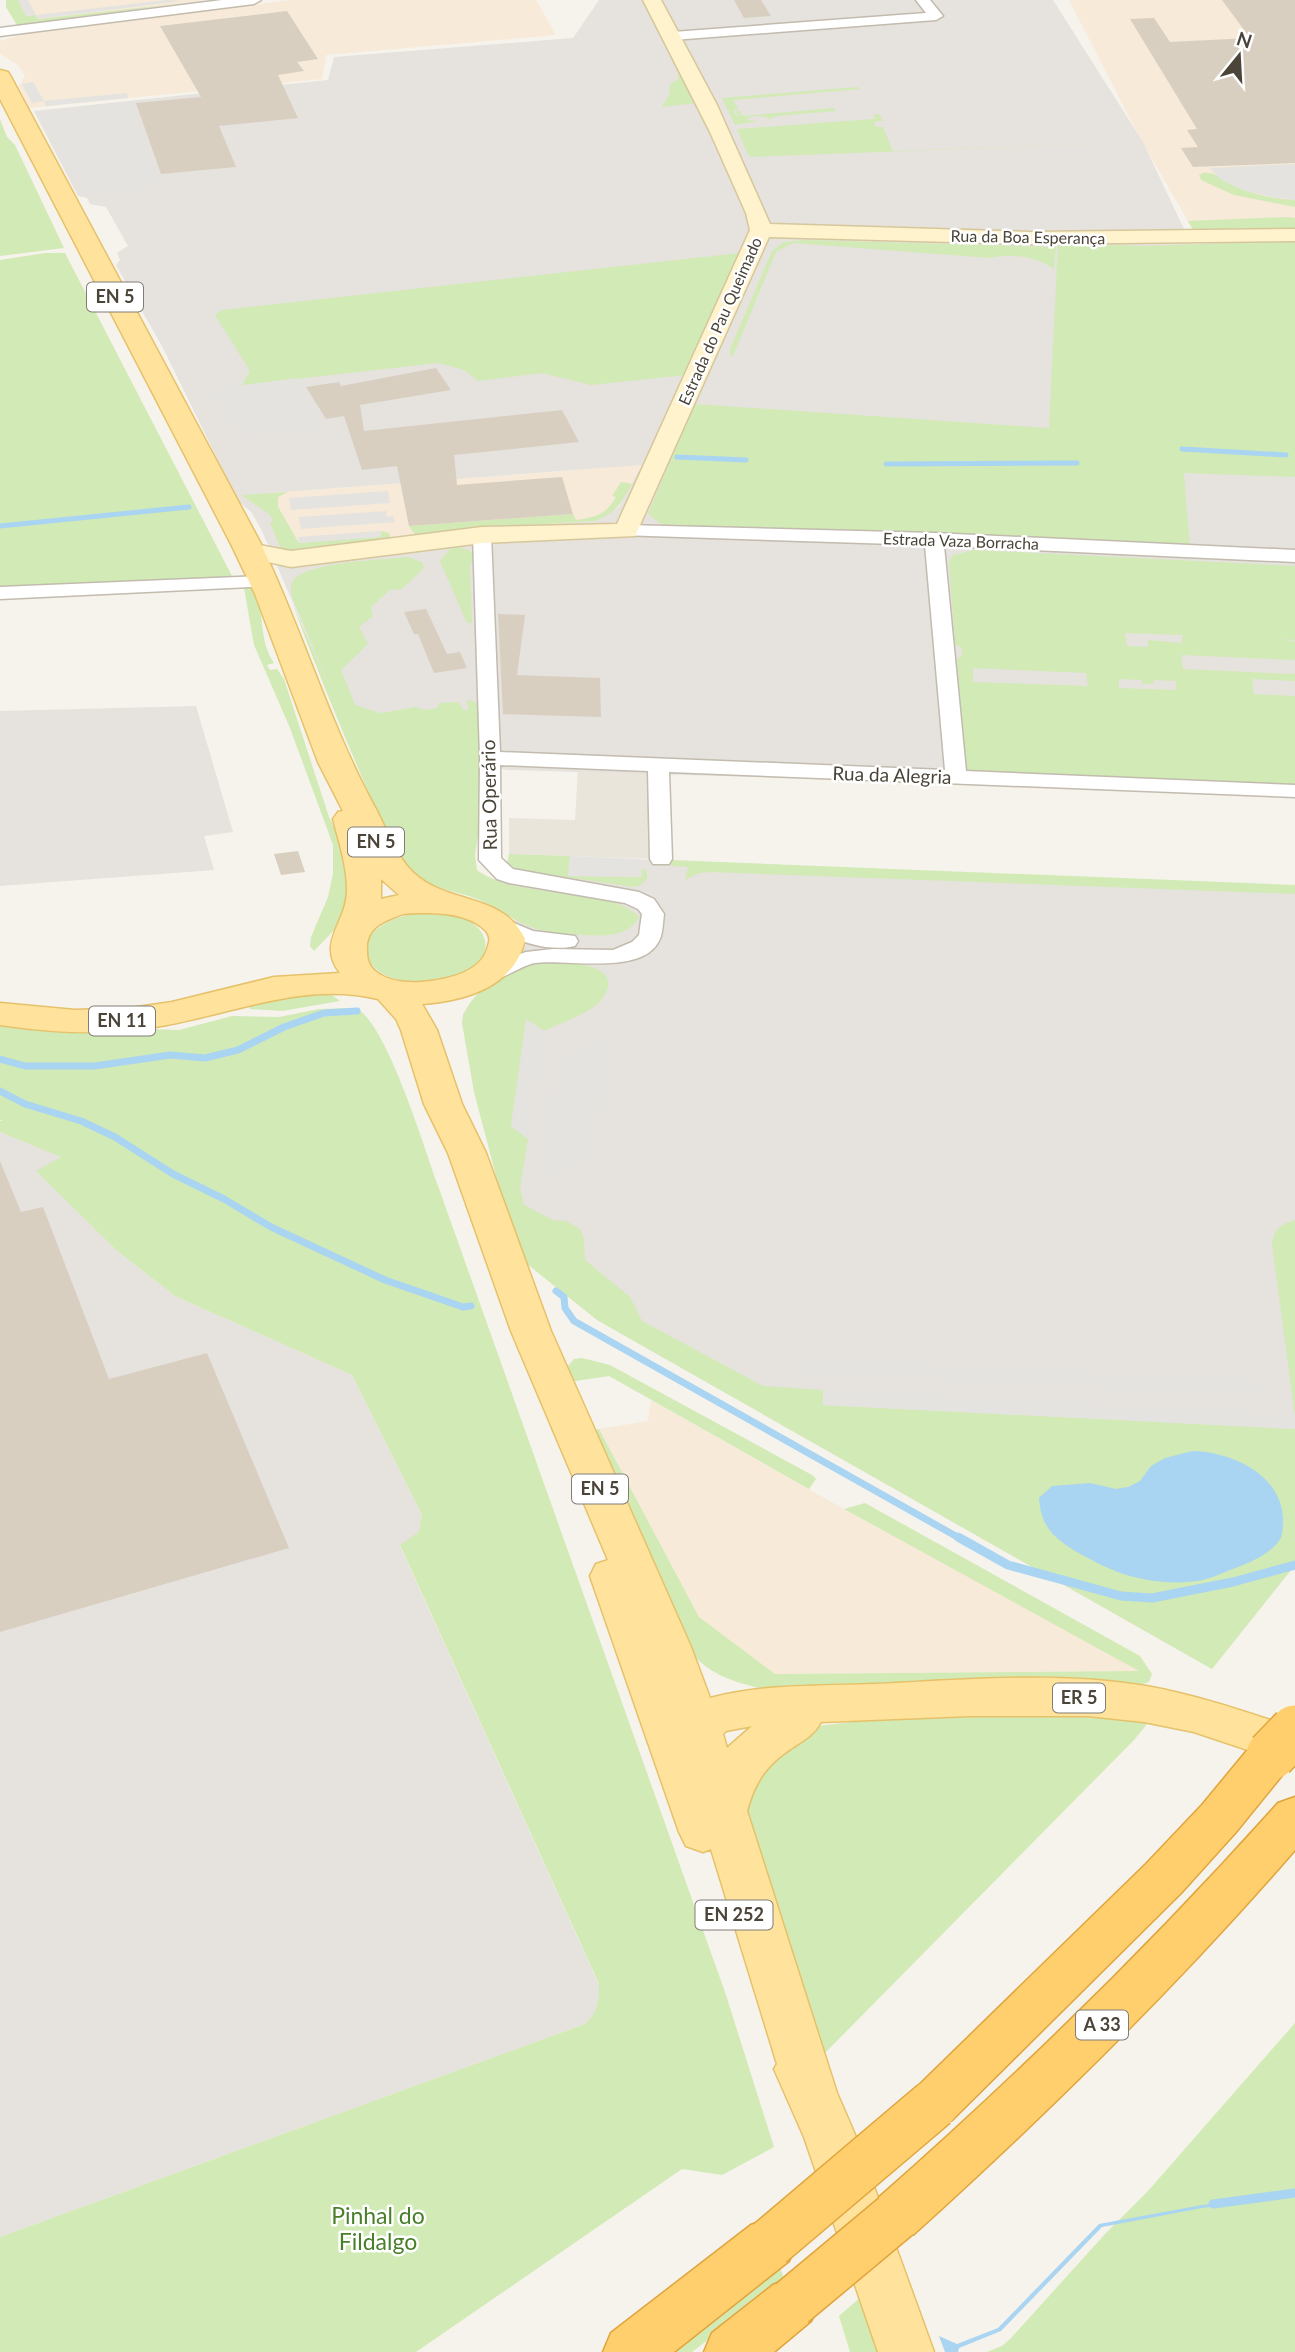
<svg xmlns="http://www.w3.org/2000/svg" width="1295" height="2352" viewBox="0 0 1295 2352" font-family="Lato,sans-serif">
	<rect width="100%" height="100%" fill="#f6f3ec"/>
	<polygon fill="#eae5da" points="578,768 652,770 655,859 509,854 509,818 575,820"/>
	<g fill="#f7ead8">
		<polygon points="6,0 208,0 17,25 6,7"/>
		<polygon points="291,0 536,0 556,35 326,55 322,79 29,108 19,86 25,76 18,65 0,54 0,41 20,35"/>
		<polygon points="1069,0 1295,0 1295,232 1196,235 1140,138"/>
		<polygon points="643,465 619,507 595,521 315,550 300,546 270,493"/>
		<polygon points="651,1400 844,1509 1140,1671 775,1674 699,1617 599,1429 648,1421"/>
	</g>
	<g fill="#e6e2dd" fill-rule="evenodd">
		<path d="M 599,0 L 1053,0 L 1143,142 L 1191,244 L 1295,239 L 1295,792 L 507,770 L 459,758 L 367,775 L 262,531 L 252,513 L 238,501 L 164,350 L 116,265 L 120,260 L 117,253 L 128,246 L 106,207 L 90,204 L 87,198 L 78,196 L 34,111 L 328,80 L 334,57 L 573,38 ZM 642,465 L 619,507 L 595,521 L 472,529 L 309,550 L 300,546 L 270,493 Z"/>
		<polygon points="196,706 233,832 204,836 214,870 0,886 0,711"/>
		<polygon points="509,854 1295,886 1295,1565 1212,1669 597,1320 516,1198 462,1023 463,1014 469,1005 481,992 512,968 521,941 514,917"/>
		<polygon points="0,1132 62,1157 37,1172 116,1250 175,1296 352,1375 422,1515 420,1532 400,1546 599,1985 599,2002 594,2016 585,2024 0,2237"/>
	</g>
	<g fill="#d2eab5" fill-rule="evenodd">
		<polygon points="6,0 18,0 26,16 35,15 38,19 183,3 17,25 6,7"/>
		<polygon points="681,73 696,103 662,107 669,95 670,84 679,79 677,74"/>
		<path d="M 858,87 L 860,89 L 733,100 L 738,108 L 733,112 L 738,116 L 740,116 L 736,112 L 739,110 L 743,116 L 834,108 L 836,111 L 777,116 L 767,120 L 768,118 C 763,115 748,115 747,120 L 759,121 L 735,125 L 722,98 Z"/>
		<polygon points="879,114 883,121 874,122 876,127 883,127 893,151 1143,142 751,157 748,155 737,129 873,119 876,118 873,115"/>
		<polygon points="0,119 7,137 15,145 64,248 0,256"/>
		<path d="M 1203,173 C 1217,171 1230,185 1244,190 C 1260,196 1278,199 1295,200 L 1295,207 L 1234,195 L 1201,180 L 1199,175 Z"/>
		<polygon points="1286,217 1295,218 1295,232 1196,235 1188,221"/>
		<path d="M 803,240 L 1056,247 L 1054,269 C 1036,256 1011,253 990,258 L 793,243 L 776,252 L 733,356 L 730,355 L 730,349 L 772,251 L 784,242 Z"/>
		<polygon points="1295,241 1295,477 1184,473 1190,548 661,524 648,514 694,404 1049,428 1058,243 1144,246"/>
		<polygon points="45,253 65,253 232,576 229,580 0,589 0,260"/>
		<polygon points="740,253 687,375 591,385 542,373 478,381 464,370 438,363 242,385 250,371 215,315 222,310"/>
		<path d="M 621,482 L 632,484 C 622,502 616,513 595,521 L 496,527 L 416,536 L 409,526 L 573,514 L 576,520 C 596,517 606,515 616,497 L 612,496 Z"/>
		<polygon points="288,492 278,497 278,507 299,543 381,536 380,531 389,533 391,539 315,550 282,551 270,523 273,520 269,514 241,495"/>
		<polygon points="457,547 469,550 475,557 474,562 470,563 472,623 467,623 440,561 449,550"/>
		<path d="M 975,550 L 1295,566 L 1295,640 L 1274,639 L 1295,641 L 1295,660 L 1181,655 L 1183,669 L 1295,674 L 1295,681 L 1252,679 L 1254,694 L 1295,696 L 1295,790 L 980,776 L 966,769 L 957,660 L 963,654 L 961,647 L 955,645 L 949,562 L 953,555 ZM 1125,633 L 1182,635 L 1182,643 L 1148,640 L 1148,647 L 1127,646 ZM 973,668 L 1086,673 L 1088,686 L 973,682 ZM 1119,674 L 1119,679 L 1142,680 L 1142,684 L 1153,684 L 1154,680 L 1176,681 L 1176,690 L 1119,688 Z"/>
		<path d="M 408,557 L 422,562 L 424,568 L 402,589 L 390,590 L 371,607 L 373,616 L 359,627 L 368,644 L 341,670 L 355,705 L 381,713 L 416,707 L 424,710 L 438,708 L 439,703 L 458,702 L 464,710 L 468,710 L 467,700 L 475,702 L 480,709 L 484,796 L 475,855 L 477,870 C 519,901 612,885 639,917 C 627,940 595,936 572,934 C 529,933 520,921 484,902 C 465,892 428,889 414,875 C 391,853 381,820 368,791 C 341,729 316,667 292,603 L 331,689 L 292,597 C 291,592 290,585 293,581 C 307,561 384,560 408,557 Z"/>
		<path d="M 244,588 L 255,588 C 265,613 258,639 274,663 L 267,665 L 270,670 L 277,669 L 284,679 L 329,817 L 344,848 L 349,899 L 337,927 L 314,951 L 310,946 L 311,937 L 328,897 L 333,874 L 333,845 L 290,728 L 254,645 Z"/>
		<polygon points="509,854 570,856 568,876 642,877 641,869 647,870 647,879 639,886 634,887 524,871 507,864"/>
		<polygon points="671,860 1295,885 1295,894 712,872 699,873 685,880 688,867 671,866"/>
		<path d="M 421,912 C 434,912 447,912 459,916 C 492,928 495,958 464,974 C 455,979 447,979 438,981 C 360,992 333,927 421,912 Z"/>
		<path d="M 551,961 C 569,962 628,964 602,999 C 593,1012 559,1024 544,1031 L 527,1020 L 511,1126 L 528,1139 L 520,1187 L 524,1205 L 553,1220 L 566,1221 L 580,1229 L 584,1239 L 585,1260 L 630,1297 L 642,1321 L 763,1386 L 823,1390 L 823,1405 L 1295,1429 L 1295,1565 L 1212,1669 L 597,1320 L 517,1256 L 474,1092 L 462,1023 C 466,988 520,964 551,961 Z"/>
		<polygon points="325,990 340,1001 282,1011 250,1009 249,1006 252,1003"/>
		<path d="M 355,1008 C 385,1018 425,1150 437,1183 L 725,1992 L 774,2147 L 722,2175 L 682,2169 L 416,2352 L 0,2352 L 0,2237 L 585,2024 C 598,2012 599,2002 599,1984 L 400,1545 L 419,1532 L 422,1515 L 352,1375 L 175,1296 L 116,1250 L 36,1171 L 61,1157 L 0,1132 L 0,1121 L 3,1121 L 0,1120 L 0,1024 L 179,1030 L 232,1016 L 279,1017 L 319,1009 Z"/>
		<path d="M 1295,1220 L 1295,1416 L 1272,1244 C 1274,1229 1281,1224 1295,1220 Z"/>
		<polygon points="582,1358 610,1365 812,1475 816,1479 809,1489 609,1376 569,1382 567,1367 574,1359"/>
		<path d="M 599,1429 L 699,1617 L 775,1674 L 1139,1671 L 844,1509 L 865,1503 L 1140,1656 L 1152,1674 L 1149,1682 L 1132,1687 L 763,1689 C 734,1682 706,1674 688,1648 L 585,1432 Z"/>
		<polygon points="995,1710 1152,1718 1134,1740 824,2054 747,1838 746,1779 809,1727 903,1716"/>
		<polygon points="1295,2023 1295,2352 987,2352 1002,2346 1011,2338 1106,2233 1148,2191"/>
		<polygon points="778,2263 785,2280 692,2352 661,2352"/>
		<polygon points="862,2296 880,2352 850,2352 839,2316"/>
	</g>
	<g fill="#e5e3e0">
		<polygon points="18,0 28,0 36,15 167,0 181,1 38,19 35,15 26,16"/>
		<polygon points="33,82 44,101 127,93 128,98 46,106 44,101 32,103 22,84"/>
		<polygon points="133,101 158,187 81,195 40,114"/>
		<polygon points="1295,164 1295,200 1271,197 1240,189 1220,179 1210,168"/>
		<polygon points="297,378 322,428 240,437 209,390"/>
		<polygon points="388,491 390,503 291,510 289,498"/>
		<polygon points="386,511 387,517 393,516 395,522 301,529 299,517"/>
		<polygon points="380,531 381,537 299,543 298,537"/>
		<polygon points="570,856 640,859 642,877 568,876"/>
		<polygon points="526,1019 544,1031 528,1139 511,1126"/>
		<polygon points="608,1036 596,1149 539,1184 555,1063"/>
		<polygon points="798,1357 1259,1380 1261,1396 797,1373"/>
		<polygon points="823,1390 1295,1414 1295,1429 823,1405"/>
	</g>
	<g fill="#a9d4f2">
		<path d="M 1193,1451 C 1236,1452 1295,1480 1281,1538 C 1271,1554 1251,1562 1233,1569 C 1222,1573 1210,1579 1198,1581 C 1161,1586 1123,1578 1090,1559 C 1062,1544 1041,1533 1039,1498 L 1052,1486 L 1090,1483 L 1116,1489 L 1128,1487 L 1140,1481 L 1151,1466 L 1165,1458 Z"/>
		<polygon points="1295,2194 1295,2197 1202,2208 1102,2227 1001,2331 959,2348 958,2352 945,2352 939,2336 957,2344 998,2328 1099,2224 1202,2205"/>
	</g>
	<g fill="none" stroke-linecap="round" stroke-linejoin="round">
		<g stroke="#a9d4f2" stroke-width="5">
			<polyline points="1182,449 1286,455"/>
			<polyline points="677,457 746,460"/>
			<polyline points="886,464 1077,463"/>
			<polyline points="0,526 189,507"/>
		</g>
		<g stroke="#a9d4f2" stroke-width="7">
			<polyline points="0,1059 25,1066 95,1066 170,1055 205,1058 238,1050 284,1027 324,1013 357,1011"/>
			<polyline points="0,1091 25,1104 81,1121 115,1137 173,1174 224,1199 271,1227 385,1280 463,1307 471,1306"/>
			<polyline points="556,1291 564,1297 565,1308 574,1321 961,1539"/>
		</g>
		<g stroke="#a9d4f2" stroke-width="9">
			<polyline points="958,1537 1008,1565 1121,1596 1152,1598 1233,1582 1295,1565"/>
			<polyline points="1213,2204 1295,2193"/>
		</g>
	</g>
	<g fill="#d8cfc1">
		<polygon points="734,0 761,0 771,16 744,18"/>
		<polygon points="1222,0 1295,0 1295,163 1193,167 1181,148 1198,147 1187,130 1197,129 1130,19 1154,18 1170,42 1250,38"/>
		<polygon points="287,11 318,59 297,62 304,71 278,75 298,118 219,126 236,167 161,174 136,103 201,97 160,26"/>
		<polygon points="436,368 451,390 360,405 364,431 562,410 579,442 454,455 457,485 562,477 573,514 409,526 397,466 362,470 344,416 326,419 306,387 339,382 341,386"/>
		<polygon points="426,609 447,654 460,652 467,668 434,673 418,634 414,634 404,612"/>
		<polygon points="498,614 525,615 517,675 600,678 601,717 503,714"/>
		<polygon points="298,851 305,872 281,875 274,854"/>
		<polygon points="0,1161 21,1212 43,1207 109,1379 207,1353 289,1548 0,1632"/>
	</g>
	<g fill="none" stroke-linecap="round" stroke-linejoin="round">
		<defs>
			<g id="street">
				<polygon points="222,0 261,0 254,4 0,36 0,28"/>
				<polygon points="916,0 930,0 943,16 936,20 673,40 666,36 673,32 926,13"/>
				<path d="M 626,525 L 934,533 L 1295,550 L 1295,562 L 944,546 L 966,771 L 1295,785 L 1295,797 L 669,772 L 672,859 L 669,864 L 653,864 L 650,859 L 648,771 L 500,765 L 501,858 L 513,869 L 639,892 L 654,899 L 664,914 C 663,921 663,929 661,936 C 648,978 566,958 535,963 C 516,967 498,985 479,980 L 476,975 L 491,964 L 526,952 L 553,949 L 613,950 L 632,942 L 639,935 L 642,914 L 638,909 L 625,903 L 509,883 L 497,879 L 479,860 L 480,758 L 473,535 L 475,531 L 482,529 L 491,535 L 500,752 L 945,770 L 925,545 L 619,535 L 617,531 L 619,527 Z"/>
				<polygon points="265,576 272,578 274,582 272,586 0,599 0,587"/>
				<path d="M 495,915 L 533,931 L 575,936 L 578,941 L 575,946 C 545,953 514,939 487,927 L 484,922 L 487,917 Z"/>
			</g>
			<polygon id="secondary" points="643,0 661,0 717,105 770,224 1031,232 1295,229 1295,241 1031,244 769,237 635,536 482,543 291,567 240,556 236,551 240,546 249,543 291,551 482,527 617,524 750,230 746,213 710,132"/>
			<path id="primary" d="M 0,70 L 8,72 L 11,77 L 261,544 C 303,632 330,726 377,811 C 386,829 395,852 408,867 C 442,907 501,889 525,939 C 515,987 465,1001 422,1004 L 437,1030 L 462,1104 L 486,1153 L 551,1331 L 691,1647 L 710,1698 C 763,1684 819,1686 874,1684 C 964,1680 1058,1671 1146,1686 C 1197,1695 1246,1712 1295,1728 L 1295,1766 L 1194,1732 L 1144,1722 L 1088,1716 L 970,1716 L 821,1722 C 814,1735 804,1740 792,1748 C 766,1765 755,1782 747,1811 L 837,2093 L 856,2137 L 934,2352 L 878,2352 L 804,2137 L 774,2069 L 777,2064 L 711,1849 L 703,1852 L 686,1846 L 679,1832 L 590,1576 L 596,1564 L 608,1560 L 511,1331 L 448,1153 L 424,1104 L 401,1030 L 396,1019 L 378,999 C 304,981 232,1014 161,1026 C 107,1036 54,1033 0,1025 L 0,1003 L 75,1010 L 131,1008 L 172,1002 L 274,977 L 340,973 C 316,942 347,923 347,890 C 347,866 339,842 333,819 L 338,812 L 343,811 L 318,762 L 255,594 L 231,544 L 0,99 ZM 381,879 L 399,895 L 381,899 ZM 403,914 C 428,912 467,911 486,931 C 490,936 490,940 488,946 C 482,973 445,980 421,982 C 406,983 387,981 375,971 C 369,966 367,959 367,952 C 365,928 382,922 403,914 ZM 752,1726 L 727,1748 L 723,1734 L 726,1731 Z"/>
			<g id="highway">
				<polygon points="1271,1736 1288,1742 1294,1755 1288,1768 1236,1832 1181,1893 952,2120 934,2127 916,2120 908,2104 916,2088 1146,1864 1202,1805 1254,1742"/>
				<path d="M 1295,1797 L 1295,1850 C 1176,1987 1048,2113 914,2234 L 895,2242 L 876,2234 L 868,2217 L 876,2200 C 1018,2075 1152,1944 1278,1803 Z"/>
				<polygon points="770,2218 789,2225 797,2243 789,2261 674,2352 603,2352 611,2333 751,2225"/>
				<polygon points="792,2277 811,2285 820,2303 811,2321 774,2352 704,2352 712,2333 773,2285"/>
			</g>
		</defs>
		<use href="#street" stroke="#c2bbae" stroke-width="3"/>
		<use href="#secondary" stroke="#d6c79b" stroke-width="3"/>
		<use href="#primary" stroke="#e6c16a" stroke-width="3"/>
		<use href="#highway" stroke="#e0a43c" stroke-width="3"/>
		<use href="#street" fill="#fff" fill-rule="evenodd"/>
		<use href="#secondary" fill="#fff3cd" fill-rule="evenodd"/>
		<use href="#primary" fill="#ffe39c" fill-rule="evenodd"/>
		<use href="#highway" fill="#ffcf6e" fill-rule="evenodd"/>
		<defs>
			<g id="highway-bridge">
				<polyline points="1271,1755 1295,1730"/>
				<polyline points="770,2243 934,2104"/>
				<polyline points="792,2303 895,2217"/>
			</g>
		</defs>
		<use href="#highway-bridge" stroke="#e0a43c" stroke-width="52" stroke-linecap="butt"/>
		<use href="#highway-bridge" stroke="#ffcf6e" stroke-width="49"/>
	</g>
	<g text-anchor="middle" stroke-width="5" stroke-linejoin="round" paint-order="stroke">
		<g font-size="16" fill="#4b4439" stroke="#fff">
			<text transform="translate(1028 237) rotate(1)" y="6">Rua da Boa Esperança</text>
			<text transform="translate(720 321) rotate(-66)" y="6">Estrada do Pau Queimado</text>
			<text transform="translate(961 541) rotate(2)" y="6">Estrada Vaza Borracha</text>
		</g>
		<g fill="#fff" stroke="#817c74" stroke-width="2">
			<rect x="87" y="282.5" width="56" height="29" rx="5"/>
			<rect x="348" y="827.5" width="56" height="29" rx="5"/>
			<rect x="89" y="1006.5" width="66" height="29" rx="5"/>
			<rect x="572" y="1474.5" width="56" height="29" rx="5"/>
			<rect x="1053" y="1683.5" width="52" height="29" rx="5"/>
			<rect x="695.5" y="1900.5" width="77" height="29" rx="5"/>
			<rect x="1076" y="2010.5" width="52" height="29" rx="5"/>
		</g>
		<g font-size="18" font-weight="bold" fill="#4b4439">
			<text x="115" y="303">EN 5</text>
			<text x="376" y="848">EN 5</text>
			<text x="122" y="1027">EN 11</text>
			<text x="600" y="1495">EN 5</text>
			<text x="1079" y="1704">ER 5</text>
			<text x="734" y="1921">EN 252</text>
			<text x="1102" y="2031">A 33</text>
		</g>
		<g font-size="19" fill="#4b4439" stroke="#fff">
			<text transform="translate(892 775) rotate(2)" y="7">Rua da Alegria</text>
			<text transform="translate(489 795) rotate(-91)" y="7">Rua Operário</text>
		</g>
		<g font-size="23" fill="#4a7f2a" stroke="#fff">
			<text x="378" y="2224">Pinhal do<tspan x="378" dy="26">Fildalgo</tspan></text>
		</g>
	</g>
	<g transform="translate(1239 56) rotate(18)" stroke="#ffffff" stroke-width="5" paint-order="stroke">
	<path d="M0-5L12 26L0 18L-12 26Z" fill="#4b4439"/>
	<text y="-10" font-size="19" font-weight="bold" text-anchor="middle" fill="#4b4439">N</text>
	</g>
</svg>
